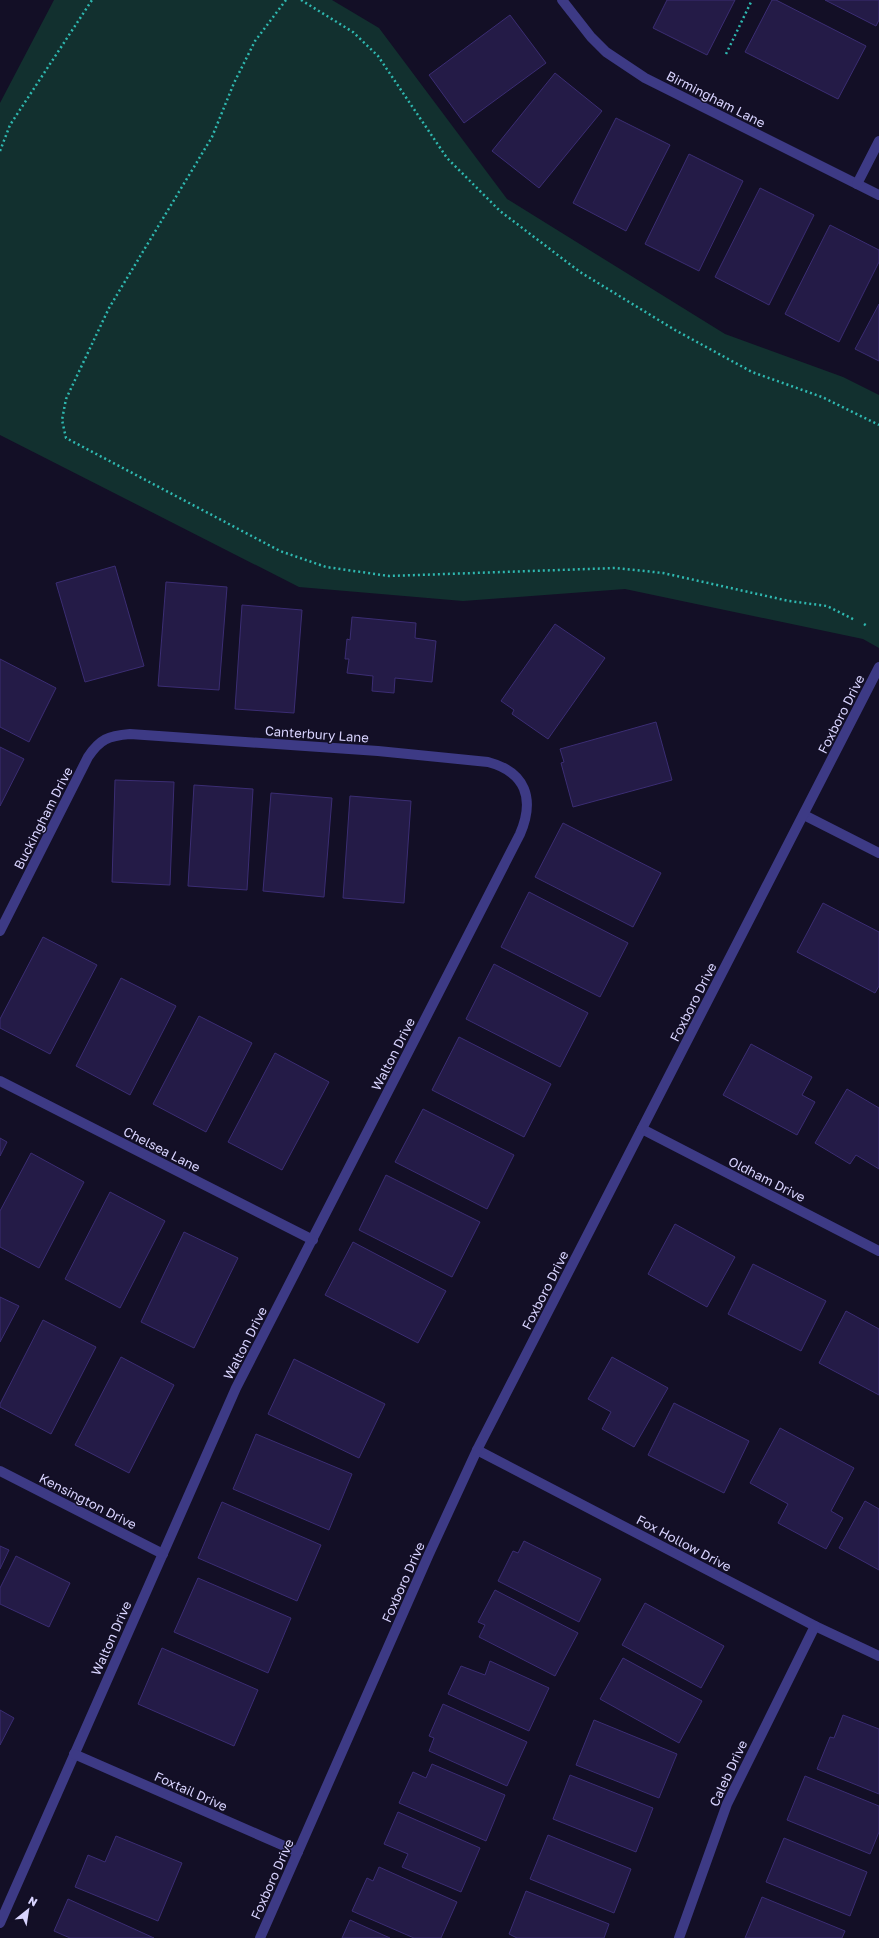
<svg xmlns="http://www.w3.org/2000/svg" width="879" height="1938" viewBox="0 0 879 1938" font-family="'Golos Text',sans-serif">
	<rect width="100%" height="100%" fill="#130f26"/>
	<polygon fill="#12302f" points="54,0 332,0 379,28 507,199 725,334 843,377 879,395 879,648 863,639 625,589 463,601 299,587 0,435 0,103"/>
	<g fill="#241b47" stroke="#3b2d73">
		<polygon points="667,0 735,0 707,55 653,28"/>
		<polygon points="772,0 776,0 866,46 838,99 745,52"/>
		<polygon points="825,0 879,0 879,20 876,26"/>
		<polygon points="510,15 546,63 464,123 429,75"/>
		<polygon points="555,73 602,111 539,188 492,151"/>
		<polygon points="616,118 670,145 626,231 573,203"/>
		<polygon points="689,154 743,181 699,271 645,244"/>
		<polygon points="760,188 814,215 769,305 715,277"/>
		<polygon points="830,225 879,250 879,262 839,342 785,314"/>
		<polygon points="879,304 879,361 855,349"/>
		<polygon points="115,566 144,666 85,682 56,583"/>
		<polygon points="166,582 227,587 219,690 158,686"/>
		<polygon points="242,605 302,610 294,713 235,709"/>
		<polygon points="352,617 416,623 415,638 436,641 432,682 395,678 394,693 372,691 373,676 347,673 349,659 345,659 347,639 350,640"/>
		<polygon points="555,624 605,658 548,739 512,714 514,710 501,701"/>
		<polygon points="0,659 56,688 29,742 0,727"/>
		<polygon points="656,722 672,780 573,807 561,763 564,762 560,749"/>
		<polygon points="0,747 24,759 0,806"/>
		<polygon points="115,780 174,782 170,885 112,882"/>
		<polygon points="194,785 253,789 247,890 188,886"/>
		<polygon points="271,793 332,798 324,897 263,891"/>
		<polygon points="350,796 411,801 404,903 343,898"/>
		<polygon points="563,823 661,873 633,927 535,877"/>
		<polygon points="529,892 628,943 600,997 501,947"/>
		<polygon points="823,903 879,932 879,986 875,993 797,952"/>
		<polygon points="43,937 97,965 50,1054 0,1028 0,1019"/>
		<polygon points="494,964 588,1013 560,1067 466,1019"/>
		<polygon points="121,978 176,1006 130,1095 76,1066"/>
		<polygon points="199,1016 252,1043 206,1132 153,1104"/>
		<polygon points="459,1037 551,1084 524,1137 432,1090"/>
		<polygon points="751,1044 812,1077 802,1095 815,1102 797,1135 723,1095"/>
		<polygon points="275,1053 329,1082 282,1170 228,1142"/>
		<polygon points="847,1089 879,1108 879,1169 856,1155 850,1164 815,1143"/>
		<polygon points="423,1109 514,1155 487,1209 395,1162"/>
		<polygon points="0,1138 7,1142 0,1156"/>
		<polygon points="31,1153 84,1182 39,1268 0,1247 0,1211"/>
		<polygon points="386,1175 480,1222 452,1277 359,1230"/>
		<polygon points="110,1192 165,1221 120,1308 65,1279"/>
		<polygon points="675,1224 735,1257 707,1307 648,1274"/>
		<polygon points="184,1232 238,1258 194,1348 141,1322"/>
		<polygon points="353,1242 446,1291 418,1343 325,1295"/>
		<polygon points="753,1264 826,1301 801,1351 728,1314"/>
		<polygon points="0,1297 19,1306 0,1342"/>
		<polygon points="846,1311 879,1329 879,1395 819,1363"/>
		<polygon points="43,1320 96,1347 51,1434 0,1407 0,1404"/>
		<polygon points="121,1357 174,1385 129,1473 75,1445"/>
		<polygon points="612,1357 668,1388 634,1447 602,1429 611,1412 588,1399"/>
		<polygon points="294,1359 385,1404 359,1458 268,1414"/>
		<polygon points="674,1403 749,1441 724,1493 648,1455"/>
		<polygon points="780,1428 854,1468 831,1511 843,1518 826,1549 778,1523 788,1504 750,1483"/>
		<polygon points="256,1434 352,1474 329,1530 233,1489"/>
		<polygon points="865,1501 879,1509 879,1570 839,1548"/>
		<polygon points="222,1502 321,1545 297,1601 198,1558"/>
		<polygon points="524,1541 601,1579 579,1622 498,1581 513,1551 518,1553"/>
		<polygon points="0,1546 9,1550 0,1569"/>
		<polygon points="16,1556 70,1583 49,1627 0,1604 0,1588"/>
		<polygon points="198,1578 291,1618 268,1673 174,1632"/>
		<polygon points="495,1590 578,1633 555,1676 479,1637 485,1625 478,1622"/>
		<polygon points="645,1603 724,1646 701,1688 622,1645"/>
		<polygon points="162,1648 258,1690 234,1746 138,1704"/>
		<polygon points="623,1658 702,1701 679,1743 600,1699"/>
		<polygon points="490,1661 549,1688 529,1731 448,1694 461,1666 485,1675"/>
		<polygon points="443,1704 527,1742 507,1786 429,1751 434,1738 429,1736"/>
		<polygon points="0,1710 14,1718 0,1745"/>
		<polygon points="843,1715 879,1729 879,1794 817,1769 830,1737 834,1738"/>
		<polygon points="594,1720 677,1754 659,1798 576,1765"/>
		<polygon points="432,1764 505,1795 486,1841 399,1803 413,1772 426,1778"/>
		<polygon points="570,1775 653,1808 636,1852 553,1819"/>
		<polygon points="805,1776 879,1806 879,1832 870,1854 787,1820"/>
		<polygon points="398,1812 480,1848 461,1892 402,1867 408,1854 384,1844"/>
		<polygon points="548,1835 631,1869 614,1913 530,1879"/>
		<polygon points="116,1836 182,1863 158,1921 75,1887 88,1855 105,1862"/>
		<polygon points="784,1838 867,1872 850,1916 766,1882"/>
		<polygon points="379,1867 457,1902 441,1938 414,1938 352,1911 367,1878 373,1881"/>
		<polygon points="526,1891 609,1924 604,1938 517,1938 509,1934"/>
		<polygon points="762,1897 845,1931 842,1938 745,1938"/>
		<polygon points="68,1899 154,1938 70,1938 54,1931"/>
		<polygon points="350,1920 390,1938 342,1938"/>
	</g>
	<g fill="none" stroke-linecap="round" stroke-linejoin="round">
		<g stroke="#2fb8b0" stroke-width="2.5" stroke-dasharray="2 3" stroke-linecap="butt">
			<polyline points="286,0 255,41 234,83 212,137 109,308 66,399 62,420 66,438 280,551 326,567 389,576 616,568 663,573 789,601 827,606 855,620"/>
			<polyline points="301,0 353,32 378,56 447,158 500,211 580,272 675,330 752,372 822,397 879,425"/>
			<polyline points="726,54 752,0"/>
			<polyline points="0,151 10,125 92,0"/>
			<polyline points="864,624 867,626"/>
		</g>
		<g stroke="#3d3a85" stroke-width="10">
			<polyline points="562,0 591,37 606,52 645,78 879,195"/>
			<polyline points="857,184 879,141"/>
			<polyline points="804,815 879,853"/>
			<path d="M 0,931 L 88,757 C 100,739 108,736 130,734 L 378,751 L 488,762 C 526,772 535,799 520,834 L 236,1388 L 0,1923"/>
			<polyline points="0,1081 313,1240"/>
			<polyline points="642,1129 879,1251"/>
			<polyline points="477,1450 815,1626 879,1656"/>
			<polyline points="0,1471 163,1554"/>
			<polyline points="74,1754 298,1852"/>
			<polyline points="679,1938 727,1804 815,1626"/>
		</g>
		<polyline stroke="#3d3a85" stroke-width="10" points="260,1938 429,1554 477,1450 879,667"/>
	</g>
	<g text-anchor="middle" stroke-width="3" stroke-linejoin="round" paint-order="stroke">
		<g font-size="13" fill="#d9d4ff" stroke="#130f26">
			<text transform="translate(716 99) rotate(27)" y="5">Birmingham Lane</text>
			<text transform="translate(841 714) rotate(-63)" y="5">Foxboro Drive</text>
			<text transform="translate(317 734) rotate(4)" y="5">Canterbury Lane</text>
			<text transform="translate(43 818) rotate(-63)" y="5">Buckingham Drive</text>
			<text transform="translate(693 1002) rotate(-63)" y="5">Foxboro Drive</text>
			<text transform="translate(393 1054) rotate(-63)" y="5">Walton Drive</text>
			<text transform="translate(162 1149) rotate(27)" y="5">Chelsea Lane</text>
			<text transform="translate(767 1179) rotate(27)" y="5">Oldham Drive</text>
			<text transform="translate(545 1290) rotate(-63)" y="5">Foxboro Drive</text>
			<text transform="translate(245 1343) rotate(-63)" y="5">Walton Drive</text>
			<text transform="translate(88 1501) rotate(27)" y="5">Kensington Drive</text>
			<text transform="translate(684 1543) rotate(28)" y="5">Fox Hollow Drive</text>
			<text transform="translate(403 1582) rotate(-66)" y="5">Foxboro Drive</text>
			<text transform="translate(111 1638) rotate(-66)" y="5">Walton Drive</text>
			<text transform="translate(728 1773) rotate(-65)" y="5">Caleb Drive</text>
			<text transform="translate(191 1791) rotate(24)" y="5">Foxtail Drive</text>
			<text transform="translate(272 1879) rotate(-66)" y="5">Foxboro Drive</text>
		</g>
	</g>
	<g transform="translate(28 1910) rotate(30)" stroke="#130f26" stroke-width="3" paint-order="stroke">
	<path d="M0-3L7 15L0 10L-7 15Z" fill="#d9d4ff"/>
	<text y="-6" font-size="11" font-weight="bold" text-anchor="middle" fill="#d9d4ff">N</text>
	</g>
</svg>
